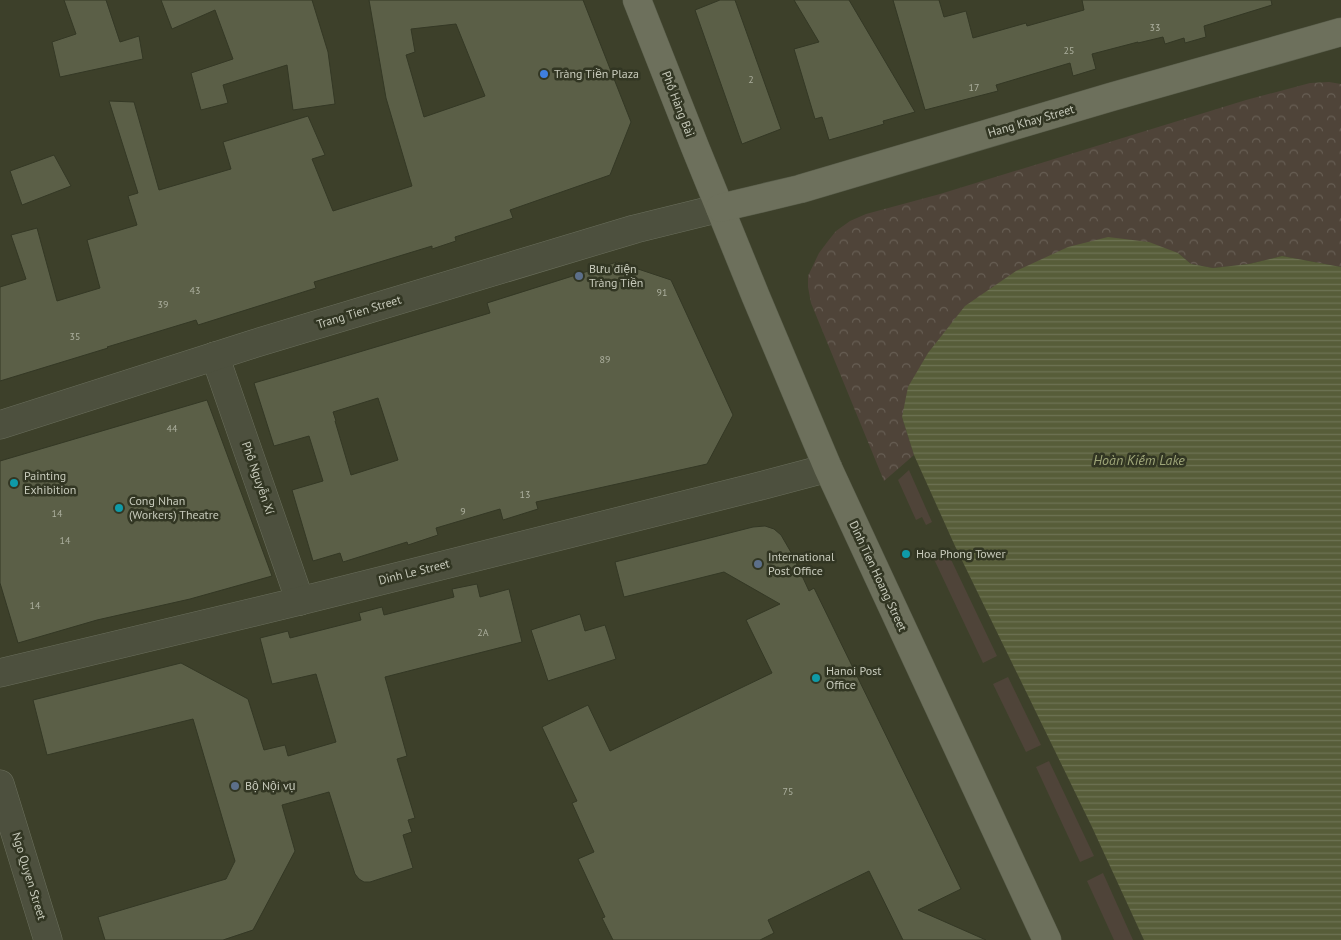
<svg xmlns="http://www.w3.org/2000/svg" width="1341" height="940" viewBox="0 0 1341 940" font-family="'PT Sans',sans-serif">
	<defs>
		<pattern id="park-crowns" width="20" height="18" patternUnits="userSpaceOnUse" patternTransform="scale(1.25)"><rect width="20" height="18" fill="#4f4439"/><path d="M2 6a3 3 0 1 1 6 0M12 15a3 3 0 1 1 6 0" fill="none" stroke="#675e54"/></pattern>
		<pattern id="water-rules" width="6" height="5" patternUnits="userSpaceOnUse" patternTransform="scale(1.25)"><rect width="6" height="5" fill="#575d39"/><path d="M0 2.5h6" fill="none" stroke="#6e7354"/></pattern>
	</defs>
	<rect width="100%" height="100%" fill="#3d402a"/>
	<g fill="#4f4439">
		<polygon points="909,470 932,522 926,525 922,517 916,520 898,480"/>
		<polygon points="946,549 997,656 983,663 932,555"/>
		<polygon points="1008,677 1041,745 1026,752 993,684"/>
		<polygon points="1049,761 1094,856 1080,862 1036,767"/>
		<polygon points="1103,873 1133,940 1114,940 1087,881"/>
	</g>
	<polygon fill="url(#park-crowns)" points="1329,82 1341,84 1341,267 1282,256 1249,264 1213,268 1191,264 1178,253 902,417 914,455 884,481 811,303 808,287 808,276 819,253 828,241 836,231 850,221 866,214 940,194 1246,100 1310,83"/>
	<polygon fill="url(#water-rules)" points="1108,237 1149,242 1178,253 1191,264 1213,268 1249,264 1282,256 1341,267 1341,940 1144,940 1092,827 955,546 914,455 902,417 908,387 928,353 965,306 1016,271 1068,247"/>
	<g fill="#5b5f47" stroke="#343825" fill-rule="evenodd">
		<polygon points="64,0 106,0 120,42 139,36 143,59 60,77 52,42 76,34"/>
		<polygon points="161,0 312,0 328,52 335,104 293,110 287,65 223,85 228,103 201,110 191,73 233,59 215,10 172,29"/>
		<path d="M 369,0 L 583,0 L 631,122 L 610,175 L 510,210 L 513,218 L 455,237 L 456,241 L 432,249 L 432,246 L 314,282 L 316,288 L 198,325 L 196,320 L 107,347 L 108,348 L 0,381 L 0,287 L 26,279 L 11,235 L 37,228 L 57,301 L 100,288 L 87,240 L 137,225 L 128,196 L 138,193 L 109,101 L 134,102 L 159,190 L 231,169 L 223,142 L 308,116 L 325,155 L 312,159 L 333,211 L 412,186 L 386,98 ZM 456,24 L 485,96 L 424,117 L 406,55 L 415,52 L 411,29 Z"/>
		<polygon points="720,0 735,0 781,129 742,144 695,10"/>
		<polygon points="794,0 849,0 915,112 883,121 884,124 829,140 822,117 815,119 794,49 819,42"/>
		<polygon points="893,0 939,0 944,17 966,11 973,38 1026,23 1027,26 1084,10 1082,0 1271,0 1272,5 1204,26 1206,37 1185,43 1184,38 1165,44 1163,37 1138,43 1138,42 1092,54 1096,69 1073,76 1070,63 996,85 998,91 925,110"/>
		<polygon points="54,155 71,186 22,205 10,171"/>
		<path d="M 617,262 L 671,280 L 733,415 L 707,464 L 536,502 L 538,509 L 503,520 L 500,509 L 436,528 L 438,535 L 408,545 L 407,542 L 343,562 L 340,553 L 313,561 L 292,490 L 323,481 L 309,436 L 274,446 L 254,383 L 319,364 L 490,313 L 487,303 ZM 378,398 L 398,460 L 351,475 L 335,421 L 336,421 L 333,412 Z"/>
		<polygon points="207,400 272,576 190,599 97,620 18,643 0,583 0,461"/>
		<polygon points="765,526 774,529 781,535 792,554 809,591 814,588 961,889 918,910 986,940 903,940 869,871 768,920 774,933 760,940 613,940 602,918 605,917 578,859 594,852 572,803 577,801 542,727 588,705 610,751 772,673 746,620 780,604 724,572 624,597 615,562 753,527"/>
		<polygon points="477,584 480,597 509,589 522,642 385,677 407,756 397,759 415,818 408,820 412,832 403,835 413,868 370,882 364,882 359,879 355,874 353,868 329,792 282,805 295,851 253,930 223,940 105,940 98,917 226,879 235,861 193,719 47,755 33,700 181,663 248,699 264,750 285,745 288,756 336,742 316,674 272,684 260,638 288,631 290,638 361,620 359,613 382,607 384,615 454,597 452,589"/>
		<polygon points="580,614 585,631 605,625 616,659 548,681 531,630"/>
	</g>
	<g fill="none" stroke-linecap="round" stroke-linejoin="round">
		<defs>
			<g id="minor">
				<polyline points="215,356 300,601"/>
				<polyline points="0,425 253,344 635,229 720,208"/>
				<polyline points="0,673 300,601 756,487 828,468"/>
				<polyline points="0,784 48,940"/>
			</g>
			<g id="major">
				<polyline points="637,0 695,147 756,297 828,468 1047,940"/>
				<polyline points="720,208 800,189 1111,97 1341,32"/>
			</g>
		</defs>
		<use href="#minor" stroke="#6a6e5c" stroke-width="29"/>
		<use href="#major" stroke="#595d4b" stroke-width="29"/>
		<use href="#minor" stroke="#4d503e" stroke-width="28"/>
		<use href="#major" stroke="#6d705c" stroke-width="28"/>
	</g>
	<circle fill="#3f7fe0" stroke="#323623" stroke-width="2" cx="544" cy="74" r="5"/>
	<g fill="#5c6f8a" stroke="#323623" stroke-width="2">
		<circle cx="579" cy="276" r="5"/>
		<circle cx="758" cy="564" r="5"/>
		<circle cx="235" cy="786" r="5"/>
	</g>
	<g fill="#0f9aa8" stroke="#323623" stroke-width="2">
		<circle cx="14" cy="483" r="5"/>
		<circle cx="119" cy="508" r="5"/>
		<circle cx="906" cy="554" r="5"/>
		<circle cx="816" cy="678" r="5"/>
	</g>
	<g text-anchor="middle" stroke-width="5" stroke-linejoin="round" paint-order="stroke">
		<g font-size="10" fill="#acaf9e">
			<text x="1155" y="31">33</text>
			<text x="1069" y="54">25</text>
			<text x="751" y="83">2</text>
			<text x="974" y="91">17</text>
			<text x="195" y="294">43</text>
			<text x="662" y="296">91</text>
			<text x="163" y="308">39</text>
			<text x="75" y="340">35</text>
			<text x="605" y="363">89</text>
			<text x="172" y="432">44</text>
			<text x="525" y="498">13</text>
			<text x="463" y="515">9</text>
			<text x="57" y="517">14</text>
			<text x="65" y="544">14</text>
			<text x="35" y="609">14</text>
			<text x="483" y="636">2A</text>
			<text x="788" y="795">75</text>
		</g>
		<g font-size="12" fill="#c7cabb" stroke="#323623" text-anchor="start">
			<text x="554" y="78">Tràng Tiền Plaza</text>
			<text x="589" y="273">Bưu điện<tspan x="589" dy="14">Tràng Tiền</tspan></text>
			<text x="24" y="480">Painting<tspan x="24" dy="14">Exhibition</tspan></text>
			<text x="129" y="505">Cong Nhan<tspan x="129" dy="14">(Workers) Theatre</tspan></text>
			<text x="916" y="558">Hoa Phong Tower</text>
			<text x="768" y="561">International<tspan x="768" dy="14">Post Office</tspan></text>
			<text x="826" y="675">Hanoi Post<tspan x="826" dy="14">Office</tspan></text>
			<text x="245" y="790">Bộ Nội vụ</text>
		</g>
		<g font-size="12" fill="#c7cabb" stroke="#323623">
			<text transform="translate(678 104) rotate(69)" y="4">Phố Hàng Bài</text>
			<text transform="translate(1031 121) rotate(-16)" y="4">Hang Khay Street</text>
			<text transform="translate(359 312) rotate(-17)" y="4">Trang Tien Street</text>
			<text transform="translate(258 478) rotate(71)" y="4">Phố Nguyễn Xí</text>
			<text transform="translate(414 572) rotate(-14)" y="4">Dinh Le Street</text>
			<text transform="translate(878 576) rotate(65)" y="4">Dinh Tien Hoang Street</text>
			<text transform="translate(29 876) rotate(73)" y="4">Ngo Quyen Street</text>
		</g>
		<g font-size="14" font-style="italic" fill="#9ea578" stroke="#323623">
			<text x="1139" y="465">Hoàn Kiếm Lake</text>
		</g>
	</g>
</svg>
